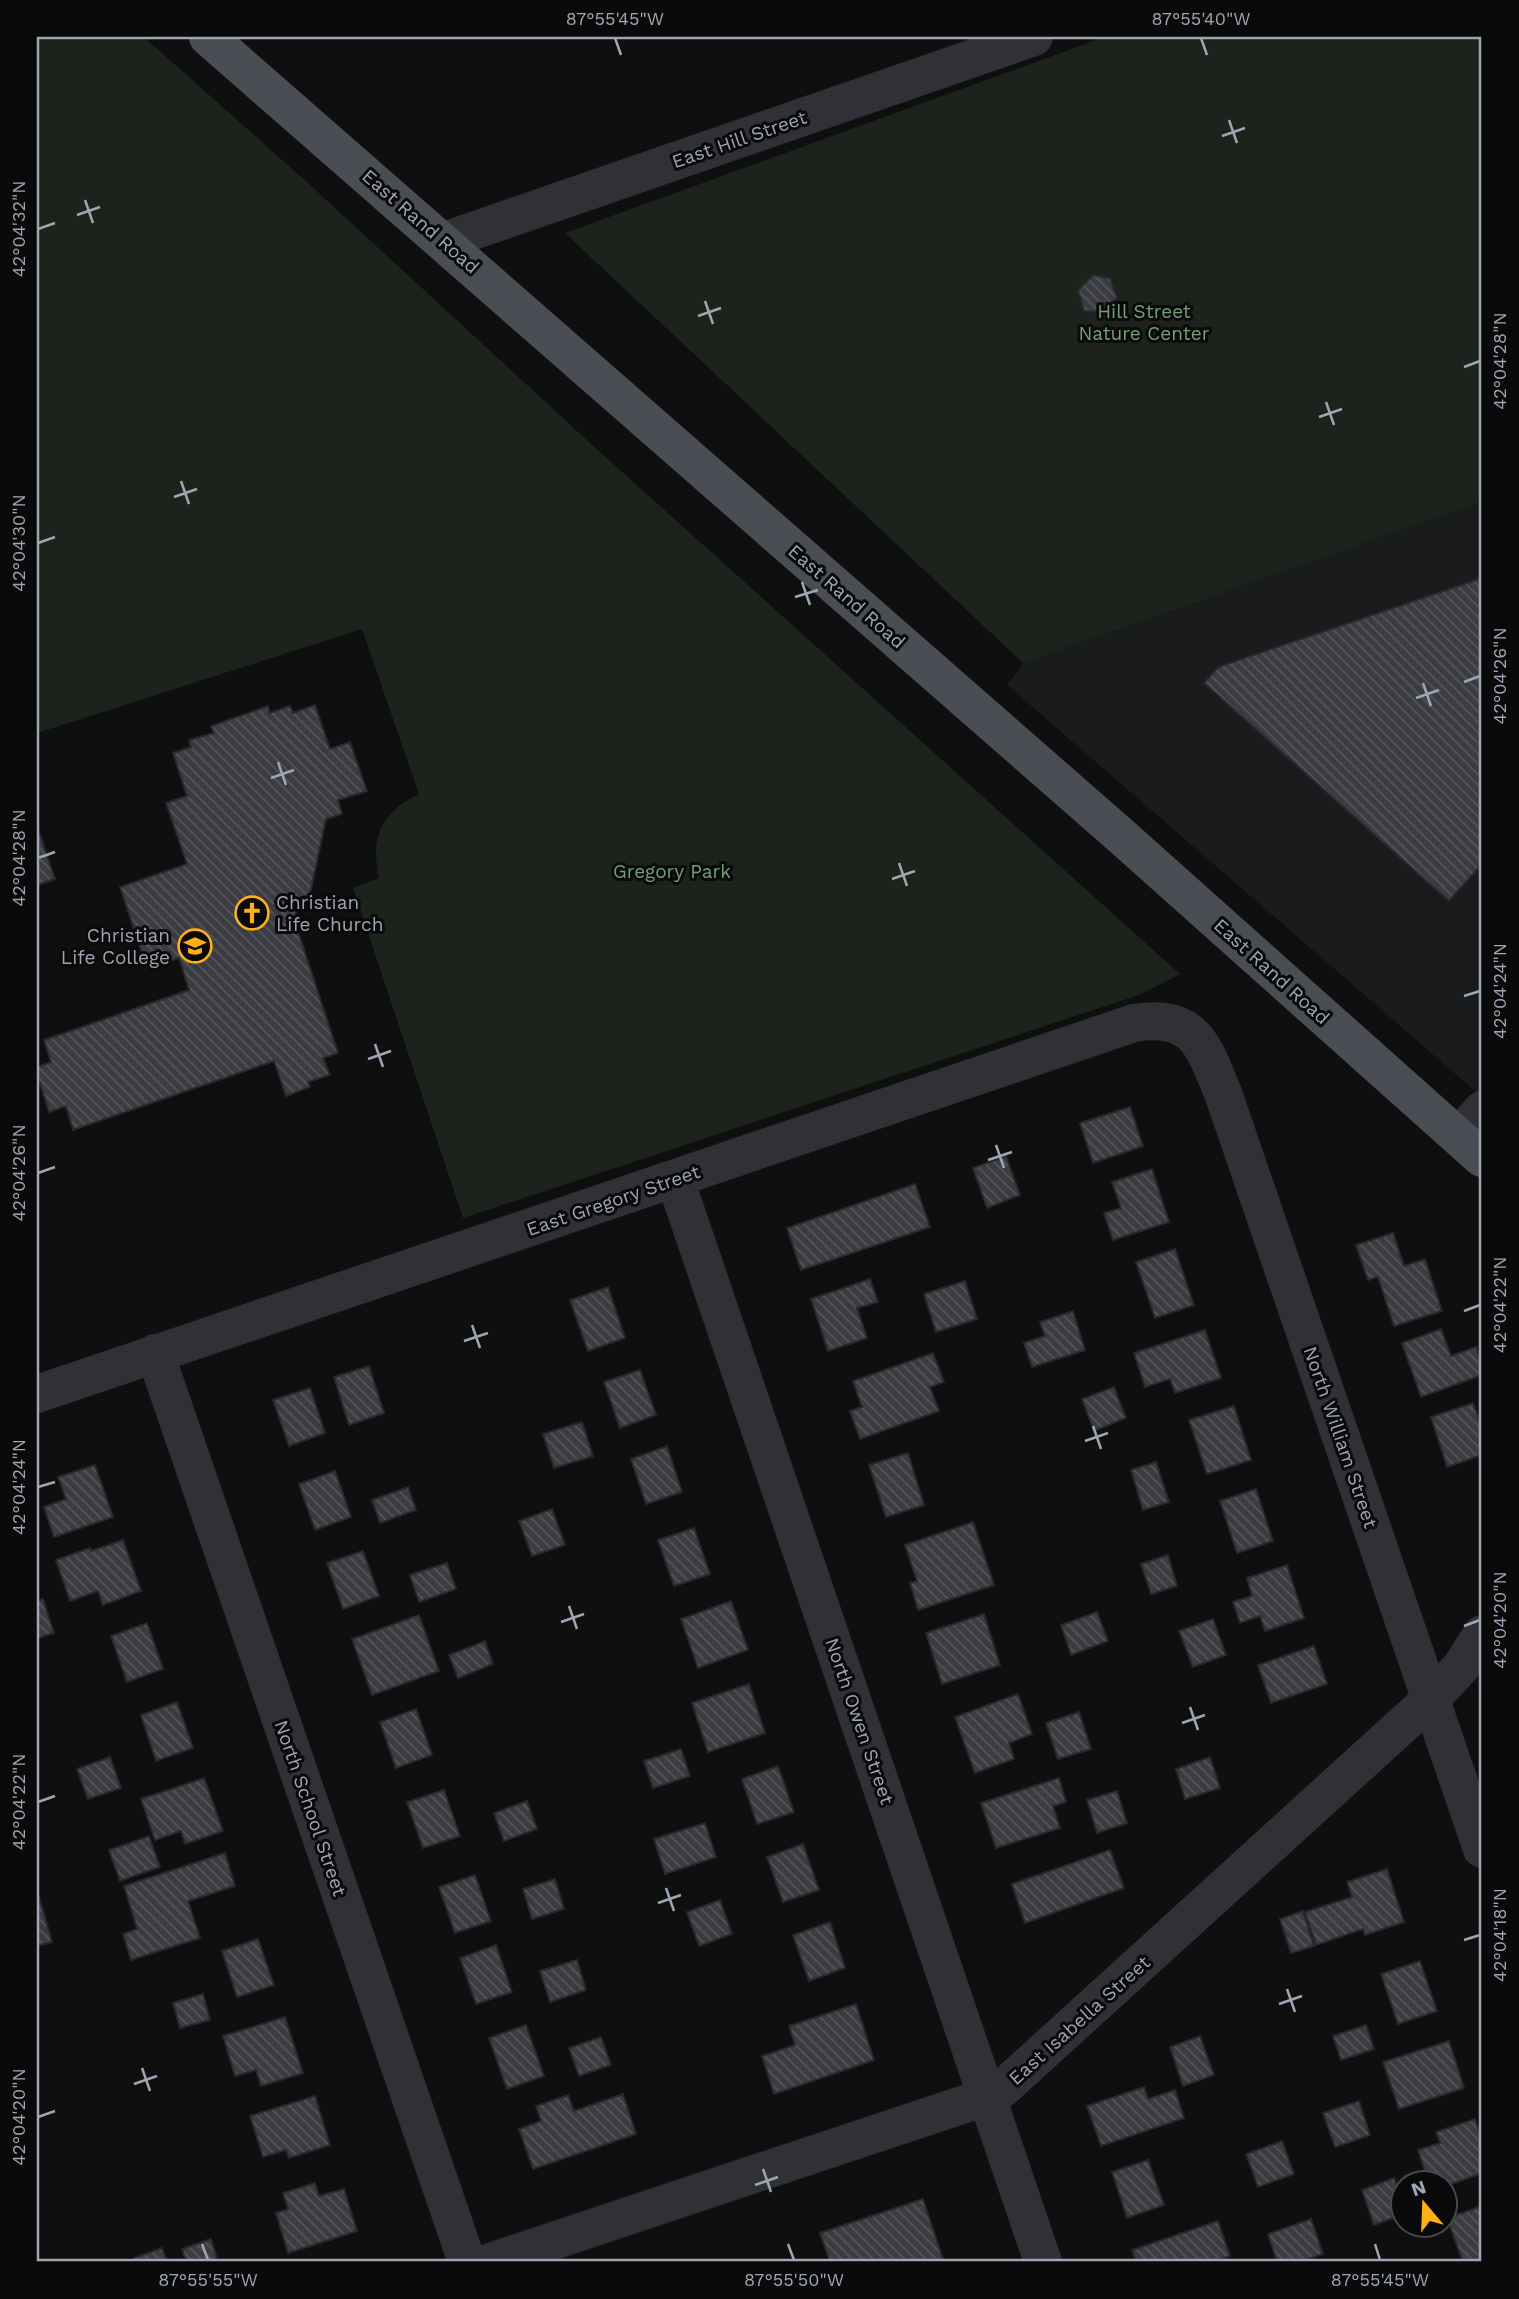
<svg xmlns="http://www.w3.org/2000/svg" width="1519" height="2299" viewBox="0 0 1519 2299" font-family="'Work Sans',sans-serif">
	<defs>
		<pattern id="building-back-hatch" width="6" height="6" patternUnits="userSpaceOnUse" patternTransform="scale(1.75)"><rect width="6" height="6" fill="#3b3c41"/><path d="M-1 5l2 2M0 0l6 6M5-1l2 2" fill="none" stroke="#54555a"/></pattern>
	</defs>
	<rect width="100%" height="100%" fill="#0f0f10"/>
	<polygon fill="#1a1b1d" points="1482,502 1482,1097 1007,685 1023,663"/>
	<g fill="#1b231c">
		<path d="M 37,37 L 144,37 L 309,184 L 590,443 L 1180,974 L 1139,995 L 463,1218 L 353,888 L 379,878 C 370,838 381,812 419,794 L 362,629 L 37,733 Z"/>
		<polygon points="1105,37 1482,37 1482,502 1023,663 565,233"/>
	</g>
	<g fill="url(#building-back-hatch)" stroke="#29292d" stroke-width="2">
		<polygon points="1093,275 1110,278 1117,298 1104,312 1084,311 1078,290"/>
		<polygon points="1482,578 1482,864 1449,901 1204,683 1218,667"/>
		<polygon points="315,705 330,749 350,742 367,791 338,800 342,814 326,819 310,894 300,898 294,919 338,1053 323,1058 330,1075 308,1082 310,1087 286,1096 274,1061 73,1130 66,1106 49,1112 37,1074 37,1067 51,1062 44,1040 189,990 179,958 147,968 120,887 187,864 166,803 187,796 173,753 191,747 189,740 214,733 211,726 268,706 270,713 290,706 293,713"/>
		<polygon points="37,826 55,879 37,885"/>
		<polygon points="1130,1107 1143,1146 1093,1163 1080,1123"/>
		<polygon points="1006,1156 1020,1195 987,1208 973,1168"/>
		<polygon points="1152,1169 1169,1222 1113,1240 1104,1213 1121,1208 1112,1182"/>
		<polygon points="915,1184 930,1227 801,1270 787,1228"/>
		<polygon points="1393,1233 1404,1266 1425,1259 1442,1311 1394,1326 1378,1277 1368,1280 1356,1245"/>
		<polygon points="1175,1249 1194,1305 1155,1318 1136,1262"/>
		<polygon points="870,1279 878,1302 857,1308 867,1338 828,1351 811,1299"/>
		<polygon points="965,1281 977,1319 936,1332 924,1294"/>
		<polygon points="608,1287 625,1338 588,1351 570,1300"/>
		<polygon points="1073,1311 1085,1350 1032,1367 1024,1343 1045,1336 1040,1322"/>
		<polygon points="1441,1329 1451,1356 1476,1347 1482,1365 1482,1375 1421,1397 1402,1343"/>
		<polygon points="1205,1330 1221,1378 1175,1393 1170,1379 1145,1387 1134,1353"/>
		<polygon points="933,1353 944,1382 930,1387 939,1411 860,1439 850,1411 862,1407 853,1381"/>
		<polygon points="369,1366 384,1413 349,1425 334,1377"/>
		<polygon points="640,1370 656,1415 620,1428 604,1382"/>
		<polygon points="1114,1387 1126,1418 1094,1431 1082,1399"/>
		<polygon points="310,1388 325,1433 289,1446 273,1400"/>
		<polygon points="1473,1403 1479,1419 1482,1417 1482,1455 1447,1467 1431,1417"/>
		<polygon points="1234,1406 1251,1460 1207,1474 1189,1420"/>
		<polygon points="582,1422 593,1456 554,1468 543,1434"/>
		<polygon points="667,1446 682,1492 646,1504 631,1459"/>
		<polygon points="908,1453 924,1505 886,1517 869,1465"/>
		<polygon points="1156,1462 1169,1502 1143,1510 1131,1470"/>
		<polygon points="95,1465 113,1517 54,1537 44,1507 66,1499 58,1477"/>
		<polygon points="335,1471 351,1517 315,1530 299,1484"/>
		<polygon points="408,1487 416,1510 380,1523 372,1500"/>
		<polygon points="1256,1489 1273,1541 1237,1553 1220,1501"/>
		<polygon points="552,1509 565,1545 532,1556 519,1521"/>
		<polygon points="973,1522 994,1585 918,1610 910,1583 917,1581 905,1545"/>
		<polygon points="694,1528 710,1574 674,1586 658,1540"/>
		<polygon points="123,1540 141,1591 103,1605 98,1591 70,1601 56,1560 90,1548 91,1551"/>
		<polygon points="363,1551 379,1596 343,1609 327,1563"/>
		<polygon points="1168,1555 1177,1586 1151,1594 1141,1564"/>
		<polygon points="447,1563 456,1589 419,1602 410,1575"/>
		<polygon points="1287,1565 1304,1618 1265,1631 1260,1616 1240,1623 1233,1602 1252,1596 1247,1578"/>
		<polygon points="43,1599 54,1633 37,1638 37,1601"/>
		<polygon points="731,1601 748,1650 698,1668 681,1619"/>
		<polygon points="1097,1612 1108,1641 1071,1655 1061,1625"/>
		<polygon points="984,1614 1000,1665 942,1684 926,1633"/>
		<polygon points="419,1615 439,1671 372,1695 352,1639"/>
		<polygon points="1213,1619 1226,1655 1193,1667 1179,1631"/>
		<polygon points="147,1623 163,1669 127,1682 111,1636"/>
		<polygon points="485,1641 493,1664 458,1678 449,1655"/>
		<polygon points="1314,1646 1327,1684 1271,1703 1258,1665"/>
		<polygon points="749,1684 765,1733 708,1752 692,1703"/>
		<polygon points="1018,1694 1032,1734 1009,1743 1014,1759 975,1773 955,1717"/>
		<polygon points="177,1702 193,1748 156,1761 141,1715"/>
		<polygon points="416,1709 432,1755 396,1768 380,1722"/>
		<polygon points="1079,1712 1091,1749 1058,1759 1046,1723"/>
		<polygon points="681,1749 690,1776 653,1788 644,1761"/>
		<polygon points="110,1757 121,1788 88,1799 77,1769"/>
		<polygon points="1210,1757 1220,1788 1185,1799 1176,1769"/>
		<polygon points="778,1766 794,1812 757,1824 742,1779"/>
		<polygon points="204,1778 223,1831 185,1844 181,1831 155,1840 141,1799"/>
		<polygon points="1059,1778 1066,1802 1053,1806 1060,1828 996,1848 981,1803"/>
		<polygon points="444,1790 460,1836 423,1848 407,1802"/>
		<polygon points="1117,1791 1127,1823 1097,1833 1087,1800"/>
		<polygon points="527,1801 537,1829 504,1841 494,1813"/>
		<polygon points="705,1823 716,1857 665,1874 654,1839"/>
		<polygon points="149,1836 160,1867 120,1881 109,1850"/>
		<polygon points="803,1844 819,1890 783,1902 767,1857"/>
		<polygon points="1110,1850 1124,1888 1025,1923 1012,1884"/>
		<polygon points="225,1853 235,1886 188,1901 200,1938 131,1960 123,1934 137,1929 124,1886"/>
		<polygon points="1387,1869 1404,1922 1365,1935 1363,1929 1316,1945 1305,1912 1352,1897 1347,1882"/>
		<polygon points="475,1875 491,1921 455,1933 439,1887"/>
		<polygon points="555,1879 564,1909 532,1919 523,1889"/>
		<polygon points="39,1897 52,1942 37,1946 37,1898"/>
		<polygon points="720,1900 732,1934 699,1946 687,1912"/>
		<polygon points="1303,1911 1314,1946 1291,1953 1280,1919"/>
		<polygon points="830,1922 845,1968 809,1981 793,1935"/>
		<polygon points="258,1939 274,1985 237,1997 222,1951"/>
		<polygon points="496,1945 512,1992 476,2004 460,1958"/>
		<polygon points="577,1960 586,1990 550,2002 540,1971"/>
		<polygon points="1420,1961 1437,2011 1398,2024 1381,1974"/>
		<polygon points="203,1994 210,2020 180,2028 173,2003"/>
		<polygon points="856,2004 874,2060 774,2094 762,2056 795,2045 789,2026"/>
		<polygon points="285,2017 303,2073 261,2086 256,2070 235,2076 223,2036"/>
		<polygon points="526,2025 544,2076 507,2089 489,2038"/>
		<polygon points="1366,2025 1374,2049 1341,2060 1333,2036"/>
		<polygon points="1200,2036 1214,2075 1183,2086 1170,2047"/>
		<polygon points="601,2037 611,2065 579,2076 569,2048"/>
		<polygon points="1449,2041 1464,2088 1399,2109 1383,2062"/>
		<polygon points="1144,2087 1148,2099 1175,2090 1184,2118 1101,2146 1087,2106"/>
		<polygon points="623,2094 636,2134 533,2169 519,2129 541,2121 536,2106 568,2095 574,2111"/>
		<polygon points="315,2096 330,2145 289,2158 286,2150 263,2157 250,2116"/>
		<polygon points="1359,2101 1370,2135 1335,2147 1323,2113"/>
		<polygon points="1475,2119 1482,2140 1482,2173 1446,2186 1446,2184 1429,2184 1418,2150 1440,2143 1436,2132"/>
		<polygon points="1282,2141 1294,2174 1258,2187 1246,2154"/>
		<polygon points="1148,2160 1164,2205 1127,2218 1112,2172"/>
		<polygon points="1394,2178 1404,2205 1404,2214 1374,2225 1362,2190"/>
		<polygon points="315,2183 319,2196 344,2189 357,2231 288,2253 276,2213 288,2209 283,2193"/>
		<polygon points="923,2199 944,2262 830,2262 820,2233"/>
		<polygon points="1482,2206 1482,2259 1473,2262 1463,2262 1447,2218"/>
		<polygon points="1311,2219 1323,2254 1300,2262 1277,2262 1268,2234"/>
		<polygon points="1218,2221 1230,2256 1213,2262 1136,2262 1132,2250"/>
		<polygon points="211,2239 218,2262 186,2262 182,2249"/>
		<polygon points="162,2248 167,2262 136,2262 134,2258"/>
	</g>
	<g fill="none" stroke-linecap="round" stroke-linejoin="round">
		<g stroke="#303136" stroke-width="38">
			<polyline points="444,241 1034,37"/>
			<polyline points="1459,1136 1482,1110"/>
			<polyline points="675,1179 1043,2262"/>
			<polyline points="155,1353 467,2262"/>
			<path d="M 37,1394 L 1134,1023 C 1195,1013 1203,1045 1223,1093 L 1482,1849"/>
			<polyline points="490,2262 986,2097 1001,2090 1431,1699 1461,1667 1482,1634"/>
		</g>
		<polyline stroke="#4b4d55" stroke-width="38" points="208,37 1120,835 1482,1158"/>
	</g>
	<path fill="none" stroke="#9ea5b3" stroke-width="2.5" d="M 615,38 L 621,55M 1201,38 L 1207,55M 1229,120 L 1237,143M 1222,136 L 1245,128M 85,200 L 93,223M 77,215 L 100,207M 38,229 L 55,223M 705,301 L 713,324M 698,316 L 721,308M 1464,367 L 1480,361M 1326,402 L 1334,425M 1319,417 L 1342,409M 181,481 L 189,504M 174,497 L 197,489M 38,543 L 55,537M 802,582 L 810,605M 795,597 L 818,590M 1464,682 L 1480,676M 1423,683 L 1431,706M 1416,698 L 1439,690M 278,762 L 286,785M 271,778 L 294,770M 38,858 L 55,852M 899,863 L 907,886M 892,879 L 915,871M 1464,996 L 1480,991M 375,1044 L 383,1067M 368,1059 L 391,1051M 996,1145 L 1004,1168M 988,1160 L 1012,1152M 38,1173 L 55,1167M 1464,1311 L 1480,1305M 472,1325 L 480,1348M 464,1341 L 488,1333M 1093,1426 L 1101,1449M 1085,1441 L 1108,1433M 38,1487 L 55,1482M 569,1606 L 577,1629M 561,1622 L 584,1614M 1464,1626 L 1480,1620M 1190,1707 L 1198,1730M 1182,1723 L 1205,1715M 38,1802 L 55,1796M 666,1888 L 674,1911M 658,1903 L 681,1895M 1464,1940 L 1480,1935M 1287,1989 L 1295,2012M 1279,2004 L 1302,1996M 142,2068 L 150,2091M 134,2084 L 157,2076M 38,2117 L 55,2111M 763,2169 L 771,2192M 755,2185 L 778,2177M 202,2244 L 208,2260M 788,2244 L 794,2260M 1375,2244 L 1380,2260"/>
	<defs>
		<symbol id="church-ring" viewBox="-11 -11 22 22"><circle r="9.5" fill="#0a0a0b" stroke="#ffaf18" stroke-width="1.5"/><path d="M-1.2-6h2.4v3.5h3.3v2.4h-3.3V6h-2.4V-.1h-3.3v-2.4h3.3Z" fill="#ffaf18"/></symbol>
		<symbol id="school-ring" viewBox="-11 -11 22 22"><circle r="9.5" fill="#0a0a0b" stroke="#ffaf18" stroke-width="1.5"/><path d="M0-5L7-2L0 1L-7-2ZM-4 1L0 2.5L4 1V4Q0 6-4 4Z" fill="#ffaf18"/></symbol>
	</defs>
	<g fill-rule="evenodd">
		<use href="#church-ring" x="233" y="894" width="38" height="38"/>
		<use href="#school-ring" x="176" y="927" width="38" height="38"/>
	</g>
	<g text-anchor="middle" stroke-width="6" stroke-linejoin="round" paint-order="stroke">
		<g font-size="19" fill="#9ea5b3" stroke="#0a0a0b">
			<text transform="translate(739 139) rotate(-19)" y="7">East Hill Street</text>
			<text transform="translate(421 221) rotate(41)" y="7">East Rand Road</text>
			<text transform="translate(847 596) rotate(41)" y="7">East Rand Road</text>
			<text transform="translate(1272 971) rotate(42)" y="7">East Rand Road</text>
			<text transform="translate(613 1200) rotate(-19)" y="7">East Gregory Street</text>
			<text transform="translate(1341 1437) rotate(71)" y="7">North William Street</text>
			<text transform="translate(860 1721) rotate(71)" y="7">North Owen Street</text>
			<text transform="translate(311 1808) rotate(71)" y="7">North School Street</text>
			<text transform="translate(1079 2020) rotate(-42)" y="7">East Isabella Street</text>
		</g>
		<g font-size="19" fill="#73a075" stroke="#0a0a0b">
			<text x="1144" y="318">Hill Street<tspan x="1144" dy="22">Nature Center</tspan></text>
			<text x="672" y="878">Gregory Park</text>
		</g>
		<g font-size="19" fill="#9ea5b3" stroke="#0a0a0b" text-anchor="start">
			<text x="276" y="909">Christian<tspan x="276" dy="22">Life Church</tspan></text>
			<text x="170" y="942" text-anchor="end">Christian<tspan x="170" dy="22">Life College</tspan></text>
		</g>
	</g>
	<rect width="1519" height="2299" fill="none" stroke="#0a0a0b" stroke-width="77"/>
	<g transform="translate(1424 2204) rotate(341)"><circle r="33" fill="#0a0a0b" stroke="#45484e" stroke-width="2"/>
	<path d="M0-5L12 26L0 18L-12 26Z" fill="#ffaf18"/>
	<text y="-10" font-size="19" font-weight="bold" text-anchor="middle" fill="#9ea5b3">N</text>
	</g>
	<rect x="38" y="38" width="1442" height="2222" fill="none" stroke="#9ea5b3" stroke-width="2.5"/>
	<g font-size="18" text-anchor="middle" fill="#9ea5b3">
		<text x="615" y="25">87°55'45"W</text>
		<text x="1201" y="25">87°55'40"W</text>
		<text transform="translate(19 229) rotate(-90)" y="6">42°04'32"N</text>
		<text transform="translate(1500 361) rotate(-90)" y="6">42°04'28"N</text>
		<text transform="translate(19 543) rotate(-90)" y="6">42°04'30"N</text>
		<text transform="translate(1500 676) rotate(-90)" y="6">42°04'26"N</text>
		<text transform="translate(19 858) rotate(-90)" y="6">42°04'28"N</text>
		<text transform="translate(1500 991) rotate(-90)" y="6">42°04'24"N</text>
		<text transform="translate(19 1173) rotate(-90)" y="6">42°04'26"N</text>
		<text transform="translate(1500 1305) rotate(-90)" y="6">42°04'22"N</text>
		<text transform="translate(19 1487) rotate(-90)" y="6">42°04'24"N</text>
		<text transform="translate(1500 1620) rotate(-90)" y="6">42°04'20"N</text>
		<text transform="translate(19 1802) rotate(-90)" y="6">42°04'22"N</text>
		<text transform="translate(1500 1935) rotate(-90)" y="6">42°04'18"N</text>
		<text transform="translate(19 2117) rotate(-90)" y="6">42°04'20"N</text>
		<text x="208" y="2286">87°55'55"W</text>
		<text x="794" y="2286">87°55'50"W</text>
		<text x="1380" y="2286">87°55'45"W</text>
	</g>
</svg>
